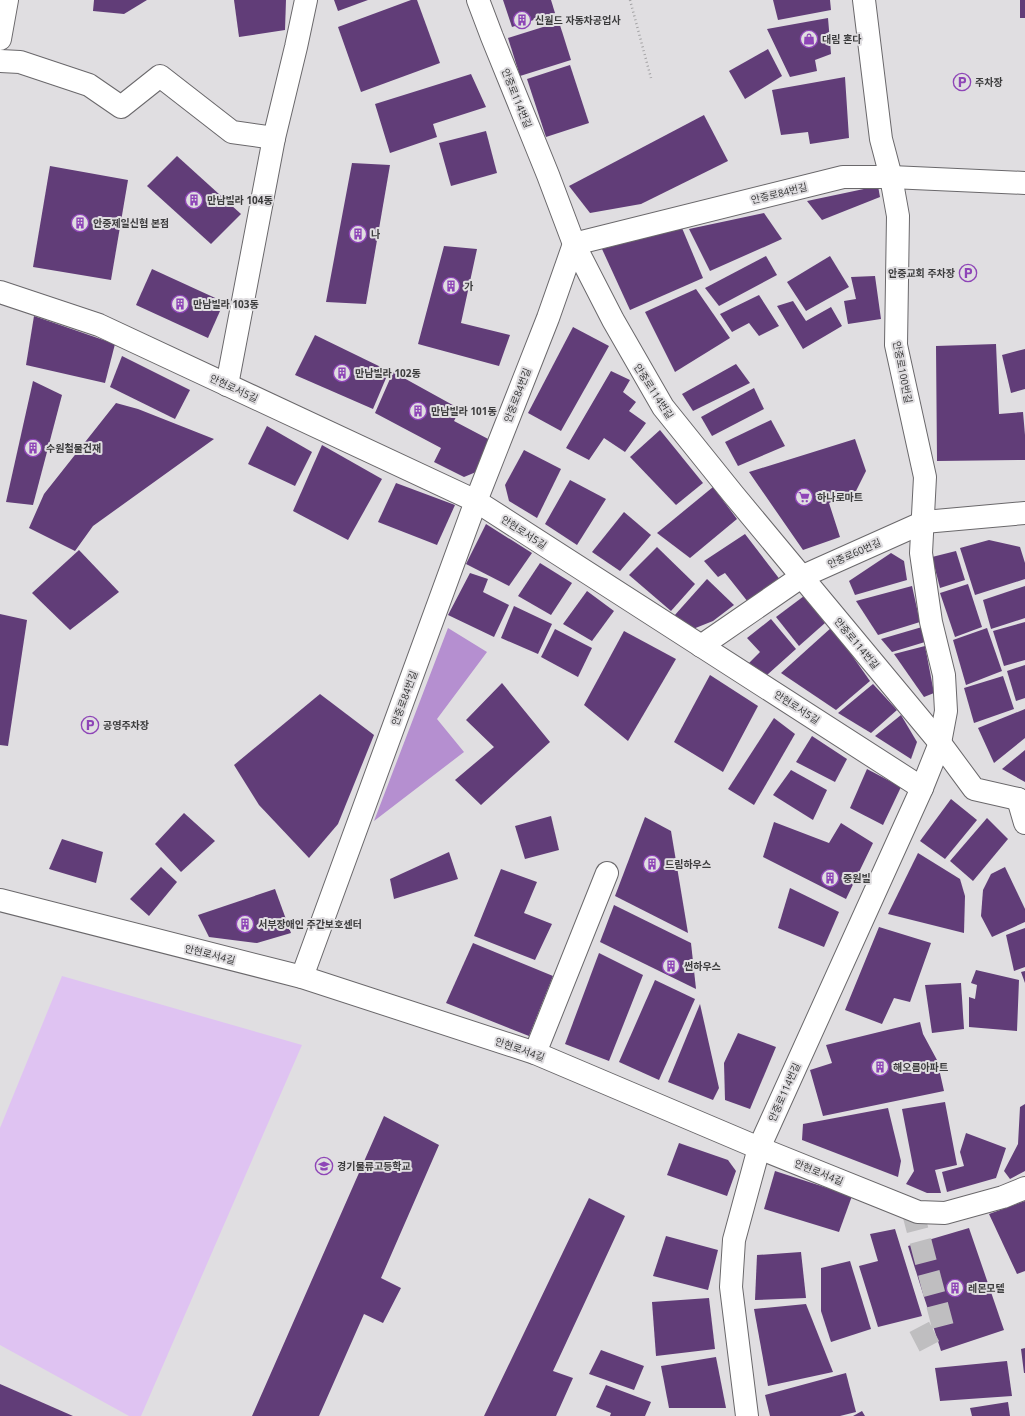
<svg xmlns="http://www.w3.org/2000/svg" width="1025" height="1416" viewBox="0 0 1025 1416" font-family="'Noto Sans','Noto Sans KR',sans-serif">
	<rect width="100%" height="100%" fill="#e0dee1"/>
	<polygon fill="#dfc3f2" points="62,976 302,1045 141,1416 129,1416 0,1345 0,1128"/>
	<polygon fill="#b58fd0" points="448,628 487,652 437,719 464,752 374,821"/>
	<g fill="#613d78">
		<polygon points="94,0 147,0 124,14 93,11"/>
		<polygon points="234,0 286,0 285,30 239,37"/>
		<polygon points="334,0 368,0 338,11"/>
		<polygon points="411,0 417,0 440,63 361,92 338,27"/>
		<polygon points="503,0 551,0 555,13 512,27"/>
		<polygon points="773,0 830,0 831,10 778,20"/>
		<rect x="1020" y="0" width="5" height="18"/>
		<polygon points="828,18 831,54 815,60 817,71 790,77 767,29"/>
		<polygon points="559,22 571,60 520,76 508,38"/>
		<polygon points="768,49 782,76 745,99 729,71"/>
		<polygon points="570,65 589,123 546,137 527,79"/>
		<polygon points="471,74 486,107 433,124 437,137 390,153 375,104"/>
		<polygon points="845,77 849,138 810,144 808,132 781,135 772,90"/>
		<polygon points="704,115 728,161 641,204 590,213 569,186"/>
		<polygon points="486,131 497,173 451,186 439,143"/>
		<polygon points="177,156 241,214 211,244 147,186"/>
		<polygon points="352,163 390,165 366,304 326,302"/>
		<polygon points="50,166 128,180 111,280 33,267"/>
		<polygon points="878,186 880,197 822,220 807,201"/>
		<polygon points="764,213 782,239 710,271 689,229"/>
		<polygon points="682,228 703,278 630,310 602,249"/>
		<polygon points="444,246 477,249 461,323 510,335 499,366 418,344"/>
		<polygon points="766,256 777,275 719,306 705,288"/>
		<polygon points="830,256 849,287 806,311 787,282"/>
		<polygon points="152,269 224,302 208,338 136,305"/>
		<polygon points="875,276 881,319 848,324 844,301 856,299 851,277"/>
		<polygon points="696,289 730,338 675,372 645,312"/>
		<polygon points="759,295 779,326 759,336 749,323 732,332 720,314"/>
		<polygon points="793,301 806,321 831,307 842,326 803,349 777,306"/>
		<polygon points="34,316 115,344 105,383 26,365"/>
		<polygon points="573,327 609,346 561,431 528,413"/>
		<polygon points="315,335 389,371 373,409 295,375"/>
		<polygon points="996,344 999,414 1023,412 1025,435 1025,460 937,461 936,346"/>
		<polygon points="1025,349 1025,389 1011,393 1002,355"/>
		<polygon points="122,356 190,390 175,419 110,387"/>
		<polygon points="736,364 750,383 693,411 682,394"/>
		<polygon points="611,371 630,380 623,392 636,402 629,411 646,423 625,452 604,438 589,460 566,448"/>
		<polygon points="393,372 460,409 454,421 492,441 476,472 464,477 434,462 441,448 375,413"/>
		<polygon points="33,381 62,395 33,505 6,502"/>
		<polygon points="754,388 764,409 712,436 701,417"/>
		<polygon points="116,403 138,409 214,439 93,526 75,551 29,528 44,494"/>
		<polygon points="771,420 785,446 738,466 725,442"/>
		<polygon points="267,426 312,452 295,486 248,464"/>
		<polygon points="660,430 703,483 676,505 630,457"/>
		<polygon points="855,439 866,471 856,491 829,503 840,537 803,550 749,472"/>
		<polygon points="322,445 382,479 348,540 293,511"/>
		<polygon points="524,450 561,469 537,518 509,501 505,485"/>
		<polygon points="570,480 606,499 577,545 545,524"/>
		<polygon points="396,483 455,505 437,545 378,522"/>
		<polygon points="713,487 737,519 690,558 657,533"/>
		<polygon points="624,512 651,535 620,571 592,552"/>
		<polygon points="486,524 532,553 509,586 466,564"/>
		<polygon points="745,534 781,581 748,602 725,573 718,577 704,561"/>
		<polygon points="989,540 1020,547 1025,563 1025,579 975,595 960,548"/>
		<polygon points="657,547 695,584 671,611 629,575"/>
		<polygon points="79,550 119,592 70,630 32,593"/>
		<polygon points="956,551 965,580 940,588 932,557"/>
		<polygon points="891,553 904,561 907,580 855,595 849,581"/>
		<polygon points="540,563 572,583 551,615 518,596"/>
		<polygon points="470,573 488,579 483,592 509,605 494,637 448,615"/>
		<polygon points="707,579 734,605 713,621 693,629 674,616"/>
		<polygon points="968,584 982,627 955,637 940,593"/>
		<polygon points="912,586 920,622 878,635 856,601"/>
		<polygon points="1025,586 1025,618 991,629 983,600"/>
		<polygon points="587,591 614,611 592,641 563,624"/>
		<polygon points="804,596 825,623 799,646 776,617"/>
		<polygon points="514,606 552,624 538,654 501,638"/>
		<polygon points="0,614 27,620 8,746 0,745"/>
		<polygon points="771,619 796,649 767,675 749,663 760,652 747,638"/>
		<polygon points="1025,622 1025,660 1004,666 993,631"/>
		<polygon points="832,627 870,681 836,710 781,673"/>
		<polygon points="922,627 925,642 892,652 881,639"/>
		<polygon points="987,628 1002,671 966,685 953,640"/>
		<polygon points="555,629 592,648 578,677 541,657"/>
		<polygon points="624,631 676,659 628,741 584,705"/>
		<polygon points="925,646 934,693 924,697 894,654"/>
		<polygon points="1025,665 1025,698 1016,701 1007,671"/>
		<polygon points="710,675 758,706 723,772 674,742"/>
		<polygon points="1003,676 1014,709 974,723 964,688"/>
		<polygon points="502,683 550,742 481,805 455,780 494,747 466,720"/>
		<polygon points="873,684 897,710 871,733 838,713"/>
		<polygon points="320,694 374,735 338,824 309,858 259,805 234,765"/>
		<polygon points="1025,709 1025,738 994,763 978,728"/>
		<polygon points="901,715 917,742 911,759 875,736"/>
		<polygon points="774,718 795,734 754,805 728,789"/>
		<polygon points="812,736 847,759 835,782 796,762"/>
		<polygon points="1025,750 1025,782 1002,769"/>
		<polygon points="867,769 901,787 883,825 850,808"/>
		<polygon points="791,770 827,790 813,820 773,795"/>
		<polygon points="951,799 977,820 945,859 920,841"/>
		<polygon points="184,813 215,841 181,872 155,844"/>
		<polygon points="551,816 559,850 525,859 515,826"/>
		<polygon points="645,817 671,831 688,933 615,896"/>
		<polygon points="987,818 1008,839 973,881 950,861"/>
		<polygon points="774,822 829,843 841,823 873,843 846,899 763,857"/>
		<polygon points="62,839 103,852 96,883 49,869"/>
		<polygon points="449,852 458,879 394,899 390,879"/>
		<polygon points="918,853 960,879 965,896 964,933 888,914"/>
		<polygon points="161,867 177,882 149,916 130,899"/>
		<polygon points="1005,867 1025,909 1025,922 992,937 981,916 983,890 991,874"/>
		<polygon points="501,869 537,882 524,913 552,924 535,960 474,936"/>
		<polygon points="790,888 839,912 824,947 778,928"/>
		<polygon points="275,889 291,933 257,943 209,937 198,915"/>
		<polygon points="614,905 691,943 696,989 600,942"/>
		<polygon points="879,927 931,943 910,1002 894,998 882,1024 845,1010"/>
		<polygon points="1025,928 1025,967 1014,971 1006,935"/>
		<polygon points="473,943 553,976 529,1036 446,1003"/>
		<polygon points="599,953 643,975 609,1061 565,1044"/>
		<polygon points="976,970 1019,980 1017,1031 969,1027 969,997 975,999 977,985 971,983"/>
		<polygon points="1025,971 1025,983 1021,972"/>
		<polygon points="655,980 695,999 659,1080 619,1062"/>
		<polygon points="961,983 964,1029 932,1033 925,985"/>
		<polygon points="700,1004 719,1088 713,1100 668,1082"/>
		<polygon points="920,1022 923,1034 937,1060 944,1091 823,1116 810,1070 832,1063 826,1045"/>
		<polygon points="738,1033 776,1047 750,1109 725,1100 724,1063"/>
		<polygon points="945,1102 957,1165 935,1170 941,1193 927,1193 906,1184 914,1171 902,1109"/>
		<polygon points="1025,1104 1025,1171 1010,1179 1004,1171 1018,1144 1020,1107"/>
		<polygon points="888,1108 901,1161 898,1177 802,1140 803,1124"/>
		<polygon points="384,1116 439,1145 381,1278 401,1288 383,1323 364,1314 319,1416 252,1416"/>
		<polygon points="966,1133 1006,1148 996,1178 947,1192 942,1172 964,1166 960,1152"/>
		<polygon points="679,1143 728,1160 736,1171 727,1196 667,1175"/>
		<polygon points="775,1171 852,1196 839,1232 764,1209"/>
		<polygon points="589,1198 625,1216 553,1371 573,1378 556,1416 484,1416"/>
		<polygon points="1025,1201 1025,1271 1017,1274 989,1214"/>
		<polygon points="969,1228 1004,1330 941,1351 908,1246"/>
		<polygon points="895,1229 922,1316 878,1327 859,1266 878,1261 870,1234"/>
		<polygon points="666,1236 718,1250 708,1290 653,1276"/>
		<polygon points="801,1252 806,1298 755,1300 757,1255"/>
		<polygon points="850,1261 871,1329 831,1342 821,1311 821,1268"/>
		<polygon points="709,1298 715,1349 656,1356 652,1302"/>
		<polygon points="806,1304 833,1372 768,1386 754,1309"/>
		<polygon points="1025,1348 1025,1373 1024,1373 1021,1349"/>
		<polygon points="601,1350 644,1366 634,1390 589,1374"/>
		<polygon points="716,1357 726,1408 669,1408 661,1366"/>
		<polygon points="1007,1361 1012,1396 940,1401 935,1368"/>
		<polygon points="846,1373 856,1412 840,1416 770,1416 765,1395"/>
		<polygon points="0,1384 73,1416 0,1416"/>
		<polygon points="606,1385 651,1402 645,1416 610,1416 611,1413 596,1407"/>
		<polygon points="1008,1402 1010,1416 972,1416 970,1408"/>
		<polygon points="862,1411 865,1416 853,1416"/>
	</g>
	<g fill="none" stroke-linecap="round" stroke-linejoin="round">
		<polyline stroke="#bfbec0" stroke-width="22" stroke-dasharray="22 11" stroke-linecap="butt" points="912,1209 943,1327 914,1342"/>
		<defs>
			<g id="minor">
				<polyline points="478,0 492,37 548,175 574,244 613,320 663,407 733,494 940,743 974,789 1018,799 1025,803"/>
				<polyline points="0,61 20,62 89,85 121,107 160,76 232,132 274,138"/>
				<polyline points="0,292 99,325 476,501 922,788"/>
				<polyline points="227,385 274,138 296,47 306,0"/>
				<polyline points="701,646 801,577 924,522 1025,513"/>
				<polyline points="1018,799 1025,823"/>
				<polyline points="0,900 302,977 535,1053 759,1148 918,1212 945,1213 1003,1197 1025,1188"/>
				<polyline points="302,977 476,501 548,318 574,244 843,177 891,177 1025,183"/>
				<polyline points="535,1053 607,873"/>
				<polyline points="747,1416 731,1287 734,1240 759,1148 922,788 940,743 946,711 944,675 931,622 921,553 925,477 896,345 898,216 891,177 881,139 864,0"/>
			</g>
			<polyline id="major" points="0,39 7,0"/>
		</defs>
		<use href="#minor" stroke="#6a686b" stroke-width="24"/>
		<use href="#major" stroke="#6a686b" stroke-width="24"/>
		<polyline stroke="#a4a3a5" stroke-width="2.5" stroke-dasharray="1 3" stroke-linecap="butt" points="630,0 651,78"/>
		<use href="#minor" stroke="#fff" stroke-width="22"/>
		<use href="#major" stroke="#fff" stroke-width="22"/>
	</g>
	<defs>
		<symbol id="building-ring" viewBox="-11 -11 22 22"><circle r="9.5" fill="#e0dee1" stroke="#8e45b7" stroke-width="1.5"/><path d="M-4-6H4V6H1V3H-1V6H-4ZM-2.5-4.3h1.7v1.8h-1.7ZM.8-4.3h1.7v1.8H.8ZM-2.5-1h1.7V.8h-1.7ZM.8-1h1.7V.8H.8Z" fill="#8e45b7"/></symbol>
		<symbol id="shop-ring" viewBox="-11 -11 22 22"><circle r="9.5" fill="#e0dee1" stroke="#8e45b7" stroke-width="1.5"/><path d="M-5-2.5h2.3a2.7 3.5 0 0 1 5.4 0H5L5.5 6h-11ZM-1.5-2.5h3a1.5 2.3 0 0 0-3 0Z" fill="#8e45b7"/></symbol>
		<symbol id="parking-ring" viewBox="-11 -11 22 22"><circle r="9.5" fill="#e0dee1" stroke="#8e45b7" stroke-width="1.5"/><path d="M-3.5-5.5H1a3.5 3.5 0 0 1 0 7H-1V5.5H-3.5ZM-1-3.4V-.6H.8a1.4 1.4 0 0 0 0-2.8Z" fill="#8e45b7"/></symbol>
		<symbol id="supermarket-ring" viewBox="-11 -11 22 22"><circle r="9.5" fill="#e0dee1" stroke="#8e45b7" stroke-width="1.5"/><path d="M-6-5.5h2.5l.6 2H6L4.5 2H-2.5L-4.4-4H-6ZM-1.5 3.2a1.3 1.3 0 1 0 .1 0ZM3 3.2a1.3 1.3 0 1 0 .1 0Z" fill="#8e45b7"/></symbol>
		<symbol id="school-ring" viewBox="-11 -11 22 22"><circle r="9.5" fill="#e0dee1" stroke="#8e45b7" stroke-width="1.5"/><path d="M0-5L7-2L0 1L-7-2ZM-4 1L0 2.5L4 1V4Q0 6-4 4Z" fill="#8e45b7"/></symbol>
	</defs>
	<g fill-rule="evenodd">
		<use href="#building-ring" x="512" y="10" width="20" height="20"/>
		<use href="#shop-ring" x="799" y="29" width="20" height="20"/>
		<use href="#parking-ring" x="952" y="72" width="20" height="20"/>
		<use href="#building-ring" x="184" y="190" width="20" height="20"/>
		<use href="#building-ring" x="70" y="213" width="20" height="20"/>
		<use href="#building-ring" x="348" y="224" width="20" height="20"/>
		<use href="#parking-ring" x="958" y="263" width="20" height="20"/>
		<use href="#building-ring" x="441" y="276" width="20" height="20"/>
		<use href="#building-ring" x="170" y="294" width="20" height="20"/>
		<use href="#building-ring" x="332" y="363" width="20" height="20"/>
		<use href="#building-ring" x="408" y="401" width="20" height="20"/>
		<use href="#building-ring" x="23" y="438" width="20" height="20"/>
		<use href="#supermarket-ring" x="794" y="487" width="20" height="20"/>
		<use href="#parking-ring" x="80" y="715" width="20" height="20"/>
		<use href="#building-ring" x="642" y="854" width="20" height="20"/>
		<use href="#building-ring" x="820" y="868" width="20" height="20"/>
		<use href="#building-ring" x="235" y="914" width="20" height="20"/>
		<use href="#building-ring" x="661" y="956" width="20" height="20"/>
		<use href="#building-ring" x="870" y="1057" width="20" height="20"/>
		<use href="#school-ring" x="314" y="1156" width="20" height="20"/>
		<use href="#building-ring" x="945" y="1278" width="20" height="20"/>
	</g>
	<g text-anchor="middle" stroke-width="4" stroke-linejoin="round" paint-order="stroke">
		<g font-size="10" font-weight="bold" fill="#3c3c3d" stroke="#e0dee1" text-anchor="start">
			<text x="535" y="24">신월드 자동차공업사</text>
			<text x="822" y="43">대림 혼다</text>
			<text x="975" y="86">주차장</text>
			<text x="207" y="204">만남빌라 104동</text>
			<text x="93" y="227">안중제일신협 본점</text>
			<text x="371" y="238">나</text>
			<text x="955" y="277" text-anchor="end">안중교회 주차장</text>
			<text x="464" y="290">가</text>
			<text x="193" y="308">만남빌라 103동</text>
			<text x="355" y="377">만남빌라 102동</text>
			<text x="431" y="415">만남빌라 101동</text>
			<text x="46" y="452">수원철물건재</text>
			<text x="817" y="501">하나로마트</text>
			<text x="103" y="729">공영주차장</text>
			<text x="665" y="868">드림하우스</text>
			<text x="843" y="882">중원빌</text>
			<text x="258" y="928">서부장애인 주간보호센터</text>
			<text x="684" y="970">썬하우스</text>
			<text x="893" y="1071">해오름아파트</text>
			<text x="337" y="1170">경기물류고등학교</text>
			<text x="968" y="1292">레몬모텔</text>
		</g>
		<g font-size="10" fill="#3c3c3d" stroke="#e0dee1">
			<text transform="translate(517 98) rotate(68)" y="4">안중로114번길</text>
			<text transform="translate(779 193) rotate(-14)" y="4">안중로84번길</text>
			<text transform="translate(903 372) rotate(79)" y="4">안중로100번길</text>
			<text transform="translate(234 388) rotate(25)" y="4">안현로서5길</text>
			<text transform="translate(654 391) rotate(57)" y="4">안중로114번길</text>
			<text transform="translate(517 395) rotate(-69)" y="4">안중로84번길</text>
			<text transform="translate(524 532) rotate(33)" y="4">안현로서5길</text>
			<text transform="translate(854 553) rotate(-24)" y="4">안중로60번길</text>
			<text transform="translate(857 643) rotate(50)" y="4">안중로114번길</text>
			<text transform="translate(404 698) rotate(-70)" y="4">안중로84번길</text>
			<text transform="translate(797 707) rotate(33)" y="4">안현로서5길</text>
			<text transform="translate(210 954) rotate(14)" y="4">안현로서4길</text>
			<text transform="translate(520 1049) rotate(19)" y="4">안현로서4길</text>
			<text transform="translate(784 1092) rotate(-66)" y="4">안중로114번길</text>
			<text transform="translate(819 1172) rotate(22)" y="4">안현로서4길</text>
		</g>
	</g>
</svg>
